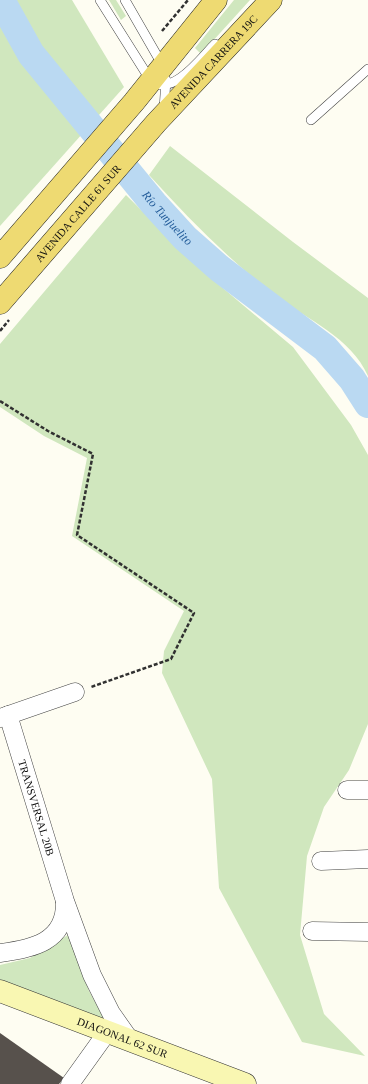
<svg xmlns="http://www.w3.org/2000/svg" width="368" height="1084" viewBox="0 0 368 1084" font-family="'Times New Roman',serif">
	<rect width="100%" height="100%" fill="#fefdf2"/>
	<g fill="#d0e7be">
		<polygon points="0,0 72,0 124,87 0,226"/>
		<polygon points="109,0 116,0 126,16 121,20"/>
		<polygon points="234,0 250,0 201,54 195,48"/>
		<path d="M 170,146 L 293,242 L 368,298 L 368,376 C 351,337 307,320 275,295 C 229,260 188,218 149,175 Z"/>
		<polygon points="126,195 205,273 293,347 351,425 368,455 368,724 349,770 324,807 307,856 300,935 324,1014 365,1056 302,1042 219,888 212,779 162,673 164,651 184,611 72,536 87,458 44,436 0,407 0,344"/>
		<polygon points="68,935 89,991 106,1022 0,982 0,965 30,958"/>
	</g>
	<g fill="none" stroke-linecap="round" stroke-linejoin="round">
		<path stroke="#bad9f2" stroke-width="28" id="s1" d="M 1,0 L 31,54 L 154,204 L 185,238 L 219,268 L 325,348 L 352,379 L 368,404"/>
	</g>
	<polygon fill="#57514c" points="0,1033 64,1078 59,1084 0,1084"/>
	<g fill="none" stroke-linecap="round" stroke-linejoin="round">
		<defs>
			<g id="lane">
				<path d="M 100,0 L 151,81 C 173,97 201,58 215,44"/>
				<polyline points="125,0 163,66"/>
				<polyline points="164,109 166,80"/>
				<polyline points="311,120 368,69"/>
			</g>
			<g id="street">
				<path id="s2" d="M 8,715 L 65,901 L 92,975 L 111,1013 L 130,1040"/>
				<polyline points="0,718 75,692"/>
				<polyline points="347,790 368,790"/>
				<polyline points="321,861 368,859"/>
				<polyline points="312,931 368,932"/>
				<path d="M 0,953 C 32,949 66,942 65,902"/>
				<polyline points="70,1084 108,1031"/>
			</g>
			<g id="secondary">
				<path id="s3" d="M 0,991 L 245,1084"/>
			</g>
			<g id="primary">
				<polyline points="0,257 134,102 216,0"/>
				<path id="s4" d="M 0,303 L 156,123 L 271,0"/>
			</g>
		</defs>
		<use href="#lane" stroke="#424242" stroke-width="10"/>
		<use href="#street" stroke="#424242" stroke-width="19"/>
		<use href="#secondary" stroke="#313131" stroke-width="23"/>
		<use href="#primary" stroke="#202020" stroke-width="23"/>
		<g stroke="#313131" stroke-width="2.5" stroke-dasharray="4 2" stroke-linecap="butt">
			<polyline points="162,31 188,0"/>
			<polyline points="0,331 9,320"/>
			<polyline points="0,401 48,431 93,454 77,535 194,613 171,659 91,687"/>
		</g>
		<use href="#lane" stroke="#fff" stroke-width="9"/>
		<use href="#street" stroke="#fff" stroke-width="18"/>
		<use href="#secondary" stroke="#f9f7b2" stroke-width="22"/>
		<use href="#primary" stroke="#eeda72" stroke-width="22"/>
	</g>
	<g text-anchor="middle" stroke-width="4" stroke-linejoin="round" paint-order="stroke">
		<g font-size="11" fill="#0f0f0f" stroke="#fff">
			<text dy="4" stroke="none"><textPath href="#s4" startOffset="322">AVENIDA CARRERA 19C</textPath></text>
			<text dy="4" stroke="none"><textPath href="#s4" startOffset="119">AVENIDA CALLE 61 SUR</textPath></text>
			<text dy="4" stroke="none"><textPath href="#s2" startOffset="97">TRANSVERSAL 20B</textPath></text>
			<text dy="4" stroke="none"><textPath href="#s3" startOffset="131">DIAGONAL 62 SUR</textPath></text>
		</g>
		<g font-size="12" font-style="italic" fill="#215b99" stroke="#fff">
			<text dy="4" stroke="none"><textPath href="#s1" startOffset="275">Río Tunjuelito</textPath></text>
		</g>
	</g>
</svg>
